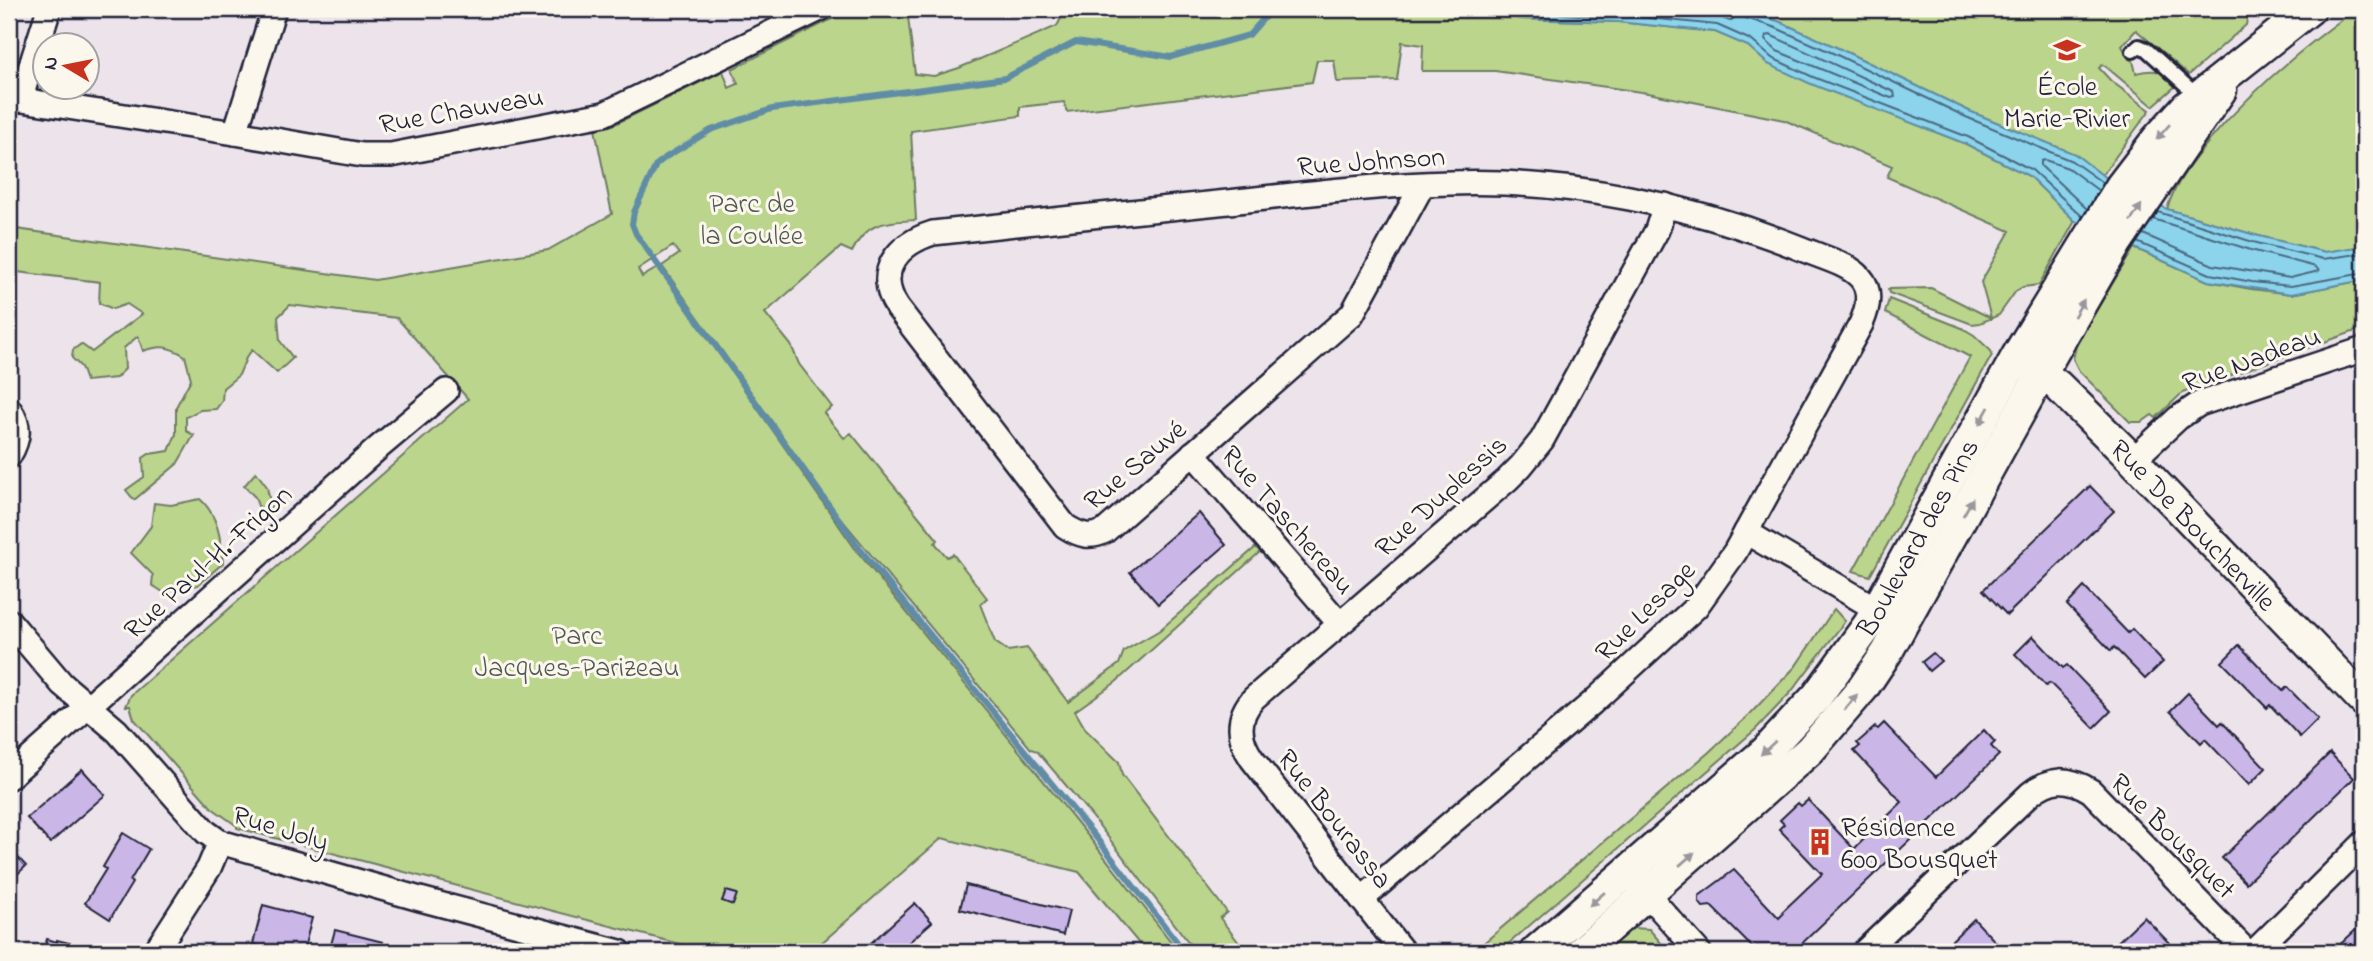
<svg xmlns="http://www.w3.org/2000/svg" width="2373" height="961" viewBox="0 0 2373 961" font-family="'Indie Flower',sans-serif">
	<rect width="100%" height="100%" fill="#ece4ea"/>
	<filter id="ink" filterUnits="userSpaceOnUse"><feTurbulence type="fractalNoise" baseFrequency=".0143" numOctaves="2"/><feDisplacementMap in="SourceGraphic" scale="14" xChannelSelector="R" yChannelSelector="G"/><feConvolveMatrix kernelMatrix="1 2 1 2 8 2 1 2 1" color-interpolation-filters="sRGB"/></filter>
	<g filter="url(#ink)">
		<g fill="#bbd58c" stroke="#6e7c64" stroke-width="2">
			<path d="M 852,9 L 907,9 L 915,74 L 934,76 L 959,68 L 1057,26 L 1066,9 L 1458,9 L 1522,19 L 1618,22 L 1715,32 L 1748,46 L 1768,64 L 1966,144 L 2029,176 L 2075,221 L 2039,285 L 2023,287 L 2016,291 L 1999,315 L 1980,323 L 1972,324 L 1889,293 L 1888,289 L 1931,288 L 1991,318 L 1981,282 L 2010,231 L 1887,177 L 1892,166 L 1784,120 L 1648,93 L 1495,71 L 1422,71 L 1423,45 L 1402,42 L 1397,80 L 1337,82 L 1334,60 L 1317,60 L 1312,82 L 1067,112 L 1064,102 L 1020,107 L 1020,116 L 911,131 L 916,220 C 886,222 867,221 852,252 L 841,247 L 765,313 L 791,345 L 799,364 L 832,407 L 824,413 L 844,438 L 851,433 L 938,540 L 935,543 L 947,557 L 953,554 L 987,598 L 980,604 L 995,642 L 1008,651 L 1027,648 L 1068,702 L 1119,664 L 1124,651 L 1160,630 L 1256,547 L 1260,552 L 1116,682 L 1075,711 L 1086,730 L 1119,762 L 1122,775 L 1227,912 L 1220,918 L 1246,952 L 1196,952 L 1091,815 L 1037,751 L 1031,749 L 838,515 L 662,266 L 679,254 L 673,246 L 638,269 L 642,277 L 659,267 L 856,550 L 1089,837 L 1179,952 L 1146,952 L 1079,872 L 942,838 L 811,952 L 710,952 L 237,828 L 237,826 L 212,808 L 134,719 L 130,706 L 126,706 L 131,695 L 468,399 L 397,318 L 290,305 L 278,317 L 280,341 L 293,358 L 277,373 L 252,350 L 246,358 L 239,375 L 223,388 L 222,401 L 216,409 L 200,410 L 186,417 L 186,431 L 194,435 L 177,464 L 134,500 L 126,490 L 144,477 L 143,458 L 149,454 L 169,451 L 176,434 L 176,407 L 191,379 L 185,356 C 169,346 161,345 143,351 L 138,336 L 124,348 L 125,369 L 116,378 L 86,381 L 81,367 L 72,358 L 73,350 L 81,344 L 92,352 L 142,314 L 127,304 L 113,309 L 99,303 L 100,282 L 9,271 L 9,228 L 375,280 L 548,250 L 612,214 L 595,129 L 613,125 L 723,71 L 729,88 L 738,84 L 732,69 Z"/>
			<path d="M 1731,9 L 2249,9 L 2246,25 L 2189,75 L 2136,30 L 2122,46 L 2129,59 L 2133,61 L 2136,73 C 2157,68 2162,71 2178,84 L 2153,106 L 2105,66 L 2102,65 L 2099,68 L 2111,81 L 2150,110 L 2102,175 L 2075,154 L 1969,111 L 1838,48 L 1778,21 Z"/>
			<path d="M 2356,9 L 2364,9 L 2364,246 L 2325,252 L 2255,235 L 2167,209 C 2175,183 2192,162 2209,141 C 2252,90 2302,48 2356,9 Z"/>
			<polygon points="2134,248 2208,281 2251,289 2291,294 2364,280 2364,328 2189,390 2180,395 2156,418 2152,415 2142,422 2130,422 2079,371 2073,359 2077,342"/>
			<polygon points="1889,299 1962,328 1974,335 1991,351 1992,355 1870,576 1853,571 1970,357 1885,313"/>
			<polygon points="256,472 267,487 271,508 266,510 258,506 255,497 244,486"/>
			<path d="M 200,499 C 218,515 221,539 223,563 L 198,585 L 163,592 L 152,585 L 153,575 L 131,553 L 151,526 L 154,503 L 171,505 Z"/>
			<polygon points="1834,609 1845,621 1791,692 1756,729 1499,952 1473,952 1708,753 1751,713 1795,667"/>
			<polygon points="1632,928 1649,929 1669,952 1604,952"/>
		</g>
		<polygon fill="#8bd4ec" stroke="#618da5" stroke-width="2" points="1458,9 1731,9 1778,21 1838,48 1969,111 2075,154 2102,175 2167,209 2255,235 2325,252 2364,246 2364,280 2291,294 2208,281 2075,221 2029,176 1966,144 1811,84 1768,64 1748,46 1715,32 1618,22 1522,19"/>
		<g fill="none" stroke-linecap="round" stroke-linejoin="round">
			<g stroke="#4c6982" stroke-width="2">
				<polyline points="1496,9 1580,15 1619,15 1717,25 1751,40 1772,58 1813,77 1968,137 2032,170 2083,217"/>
				<polyline points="1641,9 1717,16 1730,21 1734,18 1733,9"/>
				<polyline points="1742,9 1742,14 1746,18 1776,28 1835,54 1966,117 2072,161 2103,183"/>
				<polygon points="1770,35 1894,92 1895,97 1891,98 1777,51 1765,40 1766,36"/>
				<polyline points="2087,209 2041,166 2041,161 2045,160 2068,168 2099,191"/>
				<polyline points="2158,212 2253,242 2323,259 2364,253"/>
				<polyline points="2143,234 2213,265 2290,278 2319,271 2316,267 2251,250 2153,219"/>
				<polyline points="2137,242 2210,274 2252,282 2291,286 2364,273"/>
			</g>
			<polyline stroke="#618da5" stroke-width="6" points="1185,952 1098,840 860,549 636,234 632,224 634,212 656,165 666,157 711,130 772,109 1005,78 1076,42 1171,57 1249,35 1272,9"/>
		</g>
		<g fill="#cab6e7" stroke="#22223b" stroke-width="2">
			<polygon points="2090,486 2114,511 2007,615 1983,590"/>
			<polygon points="1199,513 1226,545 1158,604 1130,572"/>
			<polygon points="2084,587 2128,633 2132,629 2163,662 2145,679 2114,647 2111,651 2067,605"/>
			<polygon points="2033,636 2063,668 2067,665 2111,711 2094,728 2050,683 2046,686 2015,654"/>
			<polygon points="2239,645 2283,691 2287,687 2318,719 2300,737 2270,705 2267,708 2222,662"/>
			<polygon points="1933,653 1941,661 1929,671 1922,662"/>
			<polygon points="2188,693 2219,725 2222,722 2266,768 2249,785 2205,739 2201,743 2170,711"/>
			<polygon points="1884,723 1936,777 1984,730 1995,742 1991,746 1999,755 1793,952 1753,952 1755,950 1711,906 1703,907 1699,902 1699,896 1734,870 1779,918 1783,914 1782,912 1822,874 1779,829 1784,824 1780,820 1798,803 1801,806 1808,800 1854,849 1902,802 1854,751 1860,746 1857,743 1875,727 1878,729"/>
			<polygon points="2330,753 2354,778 2246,883 2222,858"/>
			<polygon points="82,769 105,795 50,843 27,818"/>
			<polygon points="123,833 149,849 130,881 132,883 110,919 85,903 106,869 103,867"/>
			<polygon points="9,848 26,866 9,882"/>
			<polygon points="966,885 1069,911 1063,935 960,909"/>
			<polygon points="726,891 737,894 733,905 722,901"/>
			<polygon points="915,903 932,922 898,952 861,952"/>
			<polygon points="263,905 312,918 303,952 270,952 271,949 253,944"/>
			<polygon points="2144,917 2178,952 2107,952"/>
			<polygon points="1974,919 2005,952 1940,952 1949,943"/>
			<polygon points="2361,925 2364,929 2364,952 2332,952"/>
			<polygon points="335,930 383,942 381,952 329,952"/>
			<polygon points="47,939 57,942 57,940 102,951 43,952"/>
		</g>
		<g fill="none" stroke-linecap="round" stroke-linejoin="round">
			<defs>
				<polyline id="service" points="2133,51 2139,46 2146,49 2200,98"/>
				<g id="minor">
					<polyline points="9,98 235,133 362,155 391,155 604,114 820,9"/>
					<polyline points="20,100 49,9"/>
					<polyline points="235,133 274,9"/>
					<path d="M 9,409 C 21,426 19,439 9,456"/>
					<polyline points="1193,453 1339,623"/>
					<polyline points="2133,460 2178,418 2199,404 2364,349"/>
					<polyline points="1746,532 1890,617"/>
					<polyline points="9,621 62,684 117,731 206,832 220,842 420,899 620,952"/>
					<polyline points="9,777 378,448 446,391"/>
					<polyline points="1636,882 1699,952"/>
					<path d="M 1363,898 L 1592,703 L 1696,607 L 1735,552 L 1861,324 C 1885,271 1841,265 1802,249 C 1692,205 1569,179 1450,183 C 1376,185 1302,194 1228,202 C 1130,212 1031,222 933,233 C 898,244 874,271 897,307 L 1065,526 C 1079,535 1090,539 1105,531 L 1352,314 L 1423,184"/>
					<polyline points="155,952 209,868 220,842"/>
					<path d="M 1403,952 L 1252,759 C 1238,739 1236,717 1254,698 L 1507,480 L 1521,466 L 1542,440 L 1657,230 L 1665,205"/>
					<path d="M 1864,952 L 2030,794 C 2051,777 2068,777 2091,791 L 2247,952"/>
					<polyline points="2254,952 2364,843"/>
				</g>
				<g id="tertiary">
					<path id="s1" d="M 2026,362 L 2057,385 L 2133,460 L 2364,701"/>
					<path id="s2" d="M 1535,952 L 1766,751 L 1817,696 L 1869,624 L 2017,356 L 2121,186 L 2157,139 L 2186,107 L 2310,9"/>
					<polyline points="1581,952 1810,750 1863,688 1887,652 2051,356 2117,242 2221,90"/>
				</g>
			</defs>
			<use href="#service" stroke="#22223b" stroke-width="18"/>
			<use href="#minor" stroke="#22223b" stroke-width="28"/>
			<use href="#tertiary" stroke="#22223b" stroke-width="35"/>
			<use href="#service" stroke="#fbf7ec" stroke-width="12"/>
			<use href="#minor" stroke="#fbf7ec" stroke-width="23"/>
			<use href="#tertiary" stroke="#fbf7ec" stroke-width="30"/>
		</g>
		<defs><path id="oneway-solid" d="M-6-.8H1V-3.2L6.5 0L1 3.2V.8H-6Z" transform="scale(1.75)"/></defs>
		<g fill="#99979c">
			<use href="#oneway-solid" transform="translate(2163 132) rotate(131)"/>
			<use href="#oneway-solid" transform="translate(2136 213) rotate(-57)"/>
			<use href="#oneway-solid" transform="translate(2079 308) rotate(-60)"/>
			<use href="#oneway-solid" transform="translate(1984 416) rotate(119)"/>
			<use href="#oneway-solid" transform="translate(1968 507) rotate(-61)"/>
			<use href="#oneway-solid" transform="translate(1851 702) rotate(-51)"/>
			<use href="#oneway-solid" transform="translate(1768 748) rotate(137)"/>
			<use href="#oneway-solid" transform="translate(1687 859) rotate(-41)"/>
			<use href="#oneway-solid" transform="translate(1597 899) rotate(139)"/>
		</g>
	</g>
	<defs>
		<symbol id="school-bare" viewBox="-9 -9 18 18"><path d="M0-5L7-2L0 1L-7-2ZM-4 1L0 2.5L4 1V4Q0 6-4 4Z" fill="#c8321e" stroke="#fbf7ec" stroke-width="2.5" paint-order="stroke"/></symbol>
		<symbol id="building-bare" viewBox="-9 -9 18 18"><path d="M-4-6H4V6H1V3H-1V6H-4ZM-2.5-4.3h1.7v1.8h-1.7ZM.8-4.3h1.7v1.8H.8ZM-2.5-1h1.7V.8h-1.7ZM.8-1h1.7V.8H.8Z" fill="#c8321e" stroke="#fbf7ec" stroke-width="2.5" paint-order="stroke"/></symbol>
	</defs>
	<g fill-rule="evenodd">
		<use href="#school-bare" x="2048" y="31" width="38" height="38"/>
		<use href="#building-bare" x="1801" y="823" width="38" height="38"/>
	</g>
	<g text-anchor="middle" stroke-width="6" stroke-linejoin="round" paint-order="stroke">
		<g font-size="28" fill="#22223b" stroke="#fbf7ec">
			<text x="2067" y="95">École<tspan x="2067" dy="32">Marie-Rivier</tspan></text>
			<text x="1841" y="836" text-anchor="start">Résidence<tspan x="1841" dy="32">600 Bousquet</tspan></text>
		</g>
		<g font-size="28" fill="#22223b" stroke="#fbf7ec">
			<text transform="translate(461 109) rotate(-10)" y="10">Rue Chauveau</text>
			<text transform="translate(1371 160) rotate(-4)" y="10">Rue Johnson</text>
			<text transform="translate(2251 358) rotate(-20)" y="10">Rue Nadeau</text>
			<text transform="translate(1134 464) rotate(-40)" y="10">Rue Sauvé</text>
			<text transform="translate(1440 495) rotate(-42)" y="10">Rue Duplessis</text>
			<text transform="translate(1289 519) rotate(49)" y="10">Rue Taschereau</text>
			<text dy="10" stroke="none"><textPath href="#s1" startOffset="234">Rue De Boucherville</textPath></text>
			<text dy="10" stroke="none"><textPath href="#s2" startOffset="569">Boulevard des Pins</textPath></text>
			<text transform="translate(207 561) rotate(-42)" y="10">Rue Paul-H.-Frigon</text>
			<text transform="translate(1644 610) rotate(-45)" y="10">Rue Lesage</text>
			<text transform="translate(1336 818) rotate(52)" y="10">Rue Bourassa</text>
			<text transform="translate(281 827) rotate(17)" y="10">Rue Joly</text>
			<text transform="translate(2174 835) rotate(45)" y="10">Rue Bousquet</text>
		</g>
		<g font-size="28" fill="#505853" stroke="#fbf7ec">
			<text x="752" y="212">Parc de<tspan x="752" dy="32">la Coulée</tspan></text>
			<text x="577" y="644">Parc<tspan x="577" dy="32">Jacques-Parizeau</tspan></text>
		</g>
	</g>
	<rect width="2373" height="961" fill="none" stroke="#fbf7ec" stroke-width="35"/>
	<rect x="18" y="18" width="2338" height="926" fill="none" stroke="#22223b" stroke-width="2.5" filter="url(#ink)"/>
	<g transform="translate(66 66) rotate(280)"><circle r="33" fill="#fbf7ec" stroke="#a4a2a5" stroke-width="2"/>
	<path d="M0-5L12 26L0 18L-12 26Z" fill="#c8321e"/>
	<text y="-10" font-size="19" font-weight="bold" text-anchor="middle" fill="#22223b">N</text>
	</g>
</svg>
